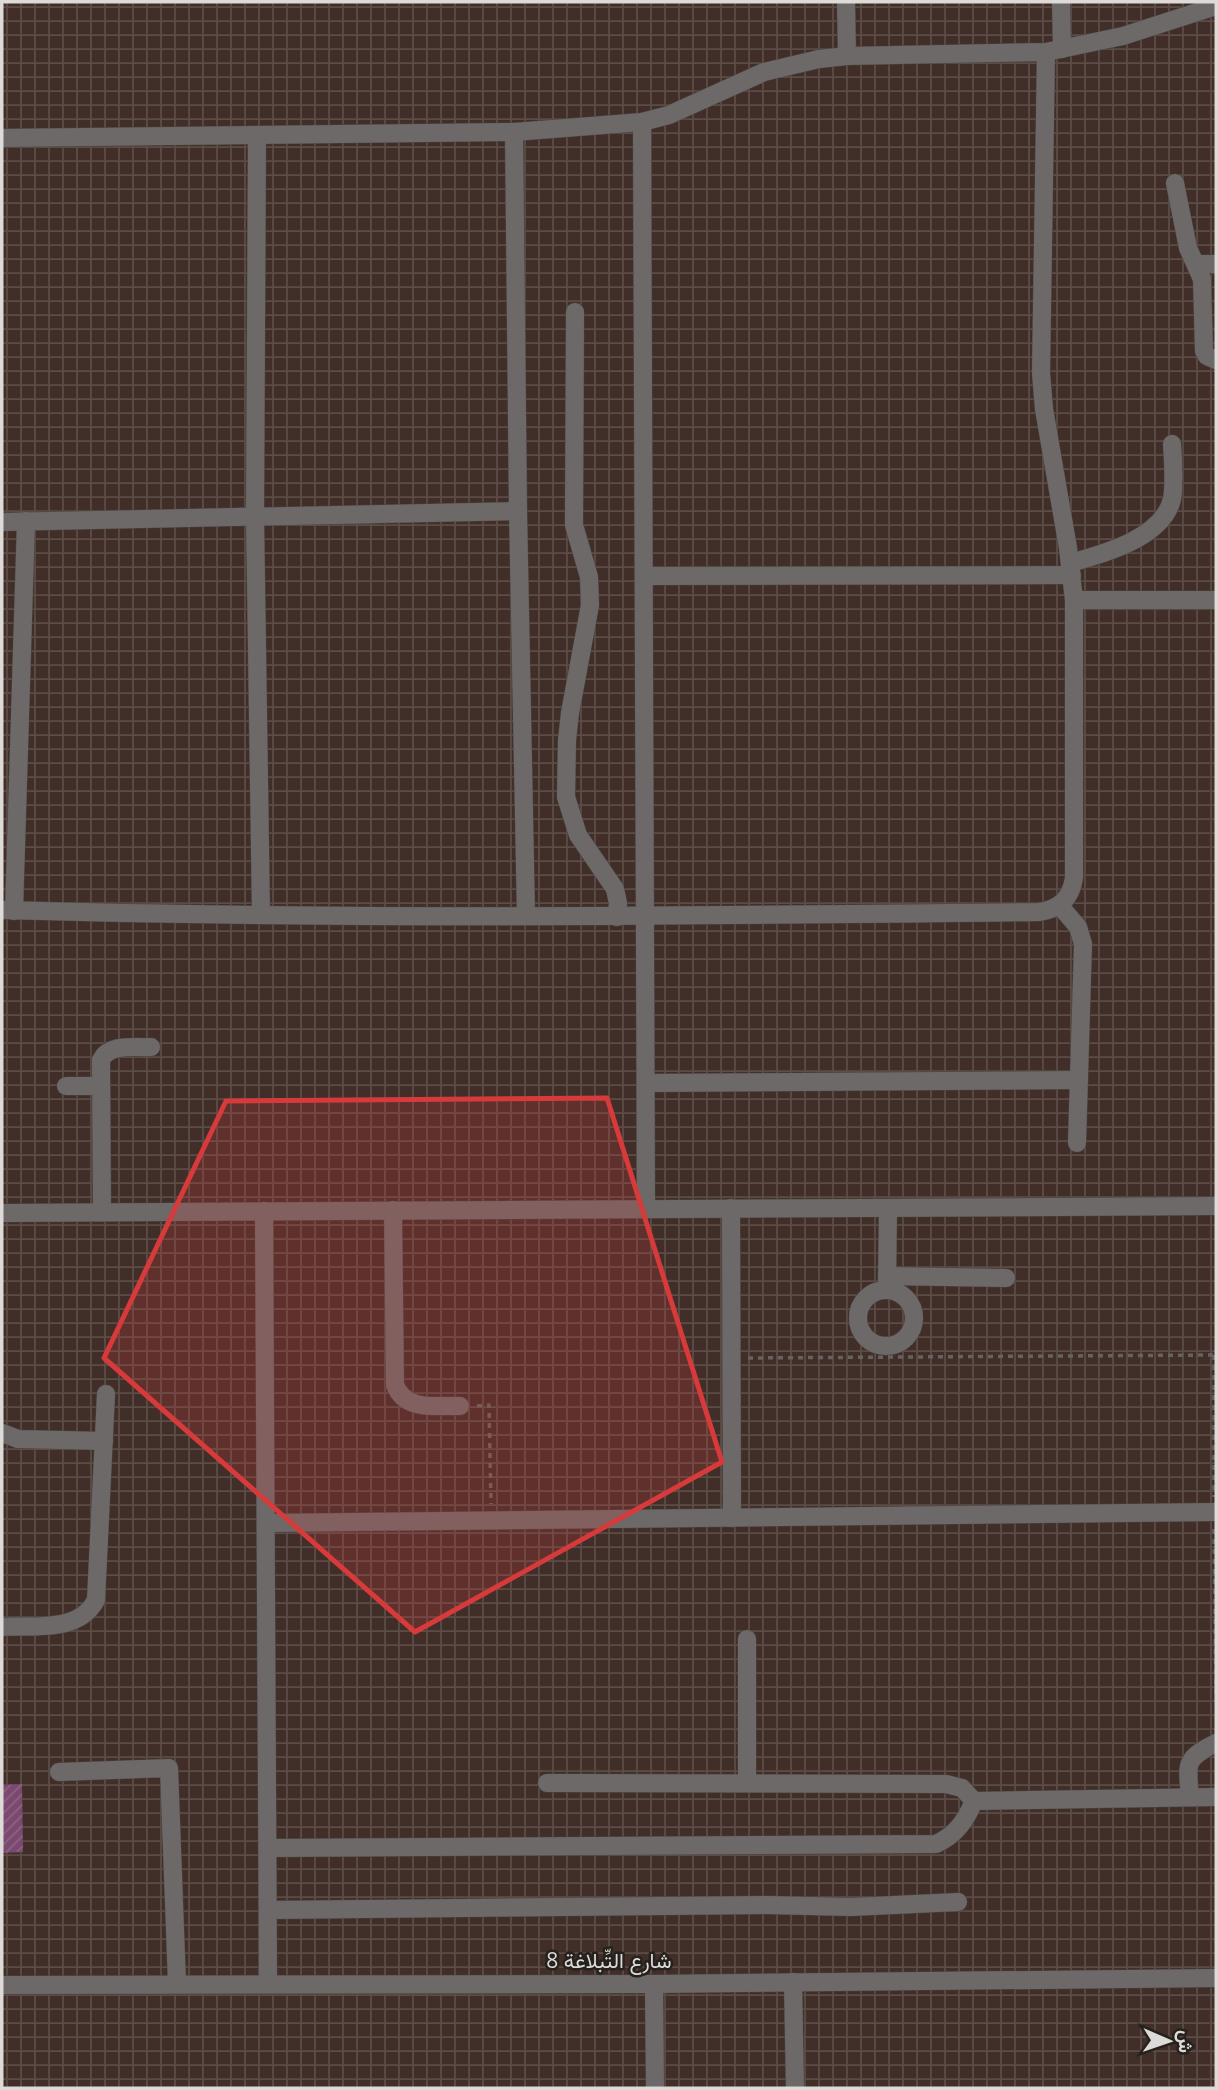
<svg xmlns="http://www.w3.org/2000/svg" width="1218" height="2090" viewBox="0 0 1218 2090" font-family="'Open Sans',Vazirmatn,sans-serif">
	<defs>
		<pattern id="industrial-grid" width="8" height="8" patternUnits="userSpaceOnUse" patternTransform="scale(1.75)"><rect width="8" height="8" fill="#412e28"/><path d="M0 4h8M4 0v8" fill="none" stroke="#5c4c46"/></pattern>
		<pattern id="building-hatch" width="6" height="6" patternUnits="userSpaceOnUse" patternTransform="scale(1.75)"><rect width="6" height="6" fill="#7b4870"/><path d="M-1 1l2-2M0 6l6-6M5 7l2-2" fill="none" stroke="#8d6284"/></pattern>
	</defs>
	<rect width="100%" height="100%" fill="#2f2a27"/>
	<rect fill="url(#industrial-grid)" x="2" y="2" width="1214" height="2086"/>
	<polygon fill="url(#building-hatch)" points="22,1784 23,1852 2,1853 2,1785"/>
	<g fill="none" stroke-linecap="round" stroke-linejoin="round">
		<defs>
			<g id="minor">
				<polyline points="846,2 847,56"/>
				<polyline points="1061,2 1062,49"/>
				<polyline points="642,122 646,1209"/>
				<polyline points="514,132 518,511 526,916"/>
				<polyline points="257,135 255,516 261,914"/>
				<polyline points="2,138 514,132 642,122 669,115 764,72 819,59 847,56 1046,52 1123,36 1216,6"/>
				<polyline points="1175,183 1188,248 1202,279 1204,351 1207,356 1216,360"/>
				<polyline points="1196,264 1216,264"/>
				<polyline points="575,312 574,525 589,577 590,605 570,713 567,740 566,797 578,835 615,889 618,903 617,917"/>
				<polyline points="2,522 518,511"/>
				<path d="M 1070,563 C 1103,554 1163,538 1172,499 C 1175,482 1173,462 1172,444"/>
				<polyline points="644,576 1072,575"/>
				<polyline points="1074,600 1216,600"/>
				<polyline points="1060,906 1078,927 1083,944 1077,1143"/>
				<path d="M 2,910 C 347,920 694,916 1039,912 C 1060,909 1071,898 1074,878 L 1074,600 L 1068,548 L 1044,409 L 1041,373 L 1046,52"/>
				<polyline points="14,911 26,521"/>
				<polyline points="646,1083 1079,1080"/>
				<polyline points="66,1086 101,1086"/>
				<polyline points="731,1208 732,1518"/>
				<path d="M 393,1210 L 395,1385 C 406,1412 435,1405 460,1406"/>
				<polyline points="264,1211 268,1983"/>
				<path d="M 102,1212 L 101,1060 C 109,1043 134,1048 151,1047"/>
				<polyline points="2,1213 1216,1206"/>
				<polyline points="887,1276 1006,1278"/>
				<polyline points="887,1286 888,1208"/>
				<circle cx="886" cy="1318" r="28"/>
				<polyline points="2,1433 18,1439 104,1441"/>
				<polyline points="266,1523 1216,1512"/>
				<path d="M 2,1627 C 34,1625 79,1633 96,1600 L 106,1394"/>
				<polyline points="59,1772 169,1768 177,1983"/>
				<polyline points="547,1783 946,1784 962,1788 974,1801"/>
				<polyline points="747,1783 747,1639"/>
				<path d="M 1190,1797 C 1187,1763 1184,1759 1216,1743"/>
				<path d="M 268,1848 L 936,1844 C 956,1835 966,1820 974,1801 L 1216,1797"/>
				<polyline points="268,1910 768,1905 851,1907 958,1902"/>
				<polyline points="793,1982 795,2088"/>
				<polyline points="654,1984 655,2088"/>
				<polyline points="2,1985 654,1984 1216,1978"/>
			</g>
		</defs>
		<use href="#minor" stroke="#4b4643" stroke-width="19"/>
		<g stroke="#66625f" stroke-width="3.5" stroke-dasharray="5 5" stroke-linecap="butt">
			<polyline points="885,1347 885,1357"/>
			<polyline points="1214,1355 1214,1497"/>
			<polyline points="748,1358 1216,1355"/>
			<polyline points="477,1406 489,1405 491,1504"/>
			<polyline points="1214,1529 1216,1702"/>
		</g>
		<use href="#minor" stroke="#6d6969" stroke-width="18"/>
	</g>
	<path fill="#d73a3a" fill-opacity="0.2" stroke="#d73a3a" stroke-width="5" stroke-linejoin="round" d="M 607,1098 L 722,1462 L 415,1632 L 104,1358 L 226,1101 Z"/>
	<g text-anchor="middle" stroke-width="5" stroke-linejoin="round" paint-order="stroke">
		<g font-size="21" fill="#dedad8" stroke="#25211d">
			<text x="609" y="1968">شارع التِّبلاغة 8</text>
		</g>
	</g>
	<rect width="1218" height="2090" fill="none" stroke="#dedad8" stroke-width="7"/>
	<g transform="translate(1169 2041) rotate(92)" stroke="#25211d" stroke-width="5" paint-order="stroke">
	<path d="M0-5L12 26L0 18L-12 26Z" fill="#dedad8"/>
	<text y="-10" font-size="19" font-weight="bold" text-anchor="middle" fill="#dedad8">ش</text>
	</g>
</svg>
